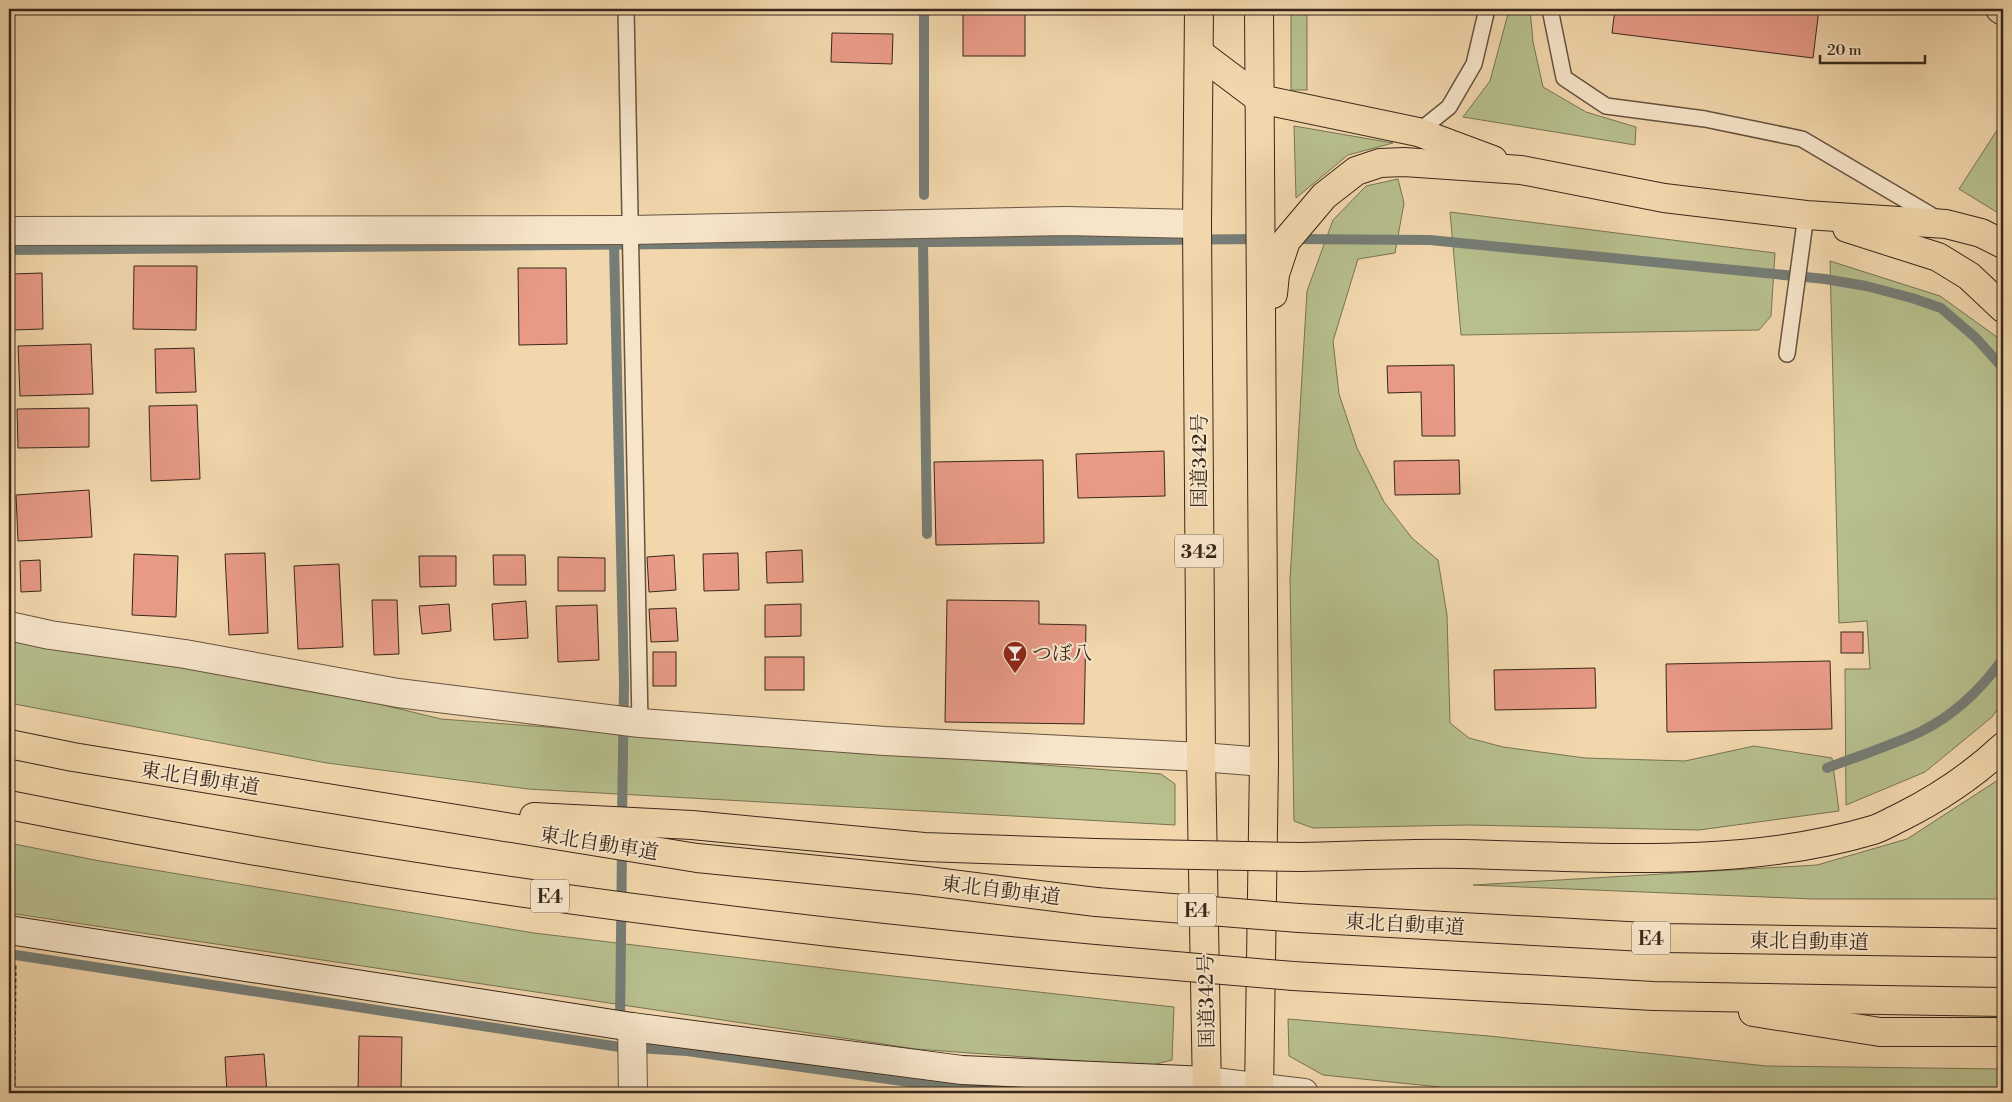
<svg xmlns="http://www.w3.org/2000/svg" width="2012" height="1102" viewBox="0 0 2012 1102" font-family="'Libre Bodoni','Noto Serif JP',serif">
	<rect width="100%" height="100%" fill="#f2d7ad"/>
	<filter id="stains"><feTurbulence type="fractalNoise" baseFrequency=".004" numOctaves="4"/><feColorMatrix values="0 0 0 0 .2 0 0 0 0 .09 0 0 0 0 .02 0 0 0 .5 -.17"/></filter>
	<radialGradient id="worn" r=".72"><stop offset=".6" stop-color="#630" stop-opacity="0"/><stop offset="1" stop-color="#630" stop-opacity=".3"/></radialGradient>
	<g fill="#b7bf8d" stroke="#787354">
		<rect x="1291" y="9" width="16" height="81"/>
		<polygon points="1530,9 1533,42 1543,87 1586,112 1636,127 1635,145 1463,117 1490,81 1509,10"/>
		<polygon points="2003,121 2003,216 1959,189"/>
		<polygon points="1294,126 1393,143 1348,155 1296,198"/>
		<polygon points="1398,179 1404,203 1395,253 1358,259 1333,341 1339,394 1357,448 1384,502 1412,538 1438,560 1447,615 1450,723 1469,738 1503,747 1585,758 1685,761 1754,746 1832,758 1839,811 1699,830 1468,825 1313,828 1294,821 1290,580 1307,291 1333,220 1366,186"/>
		<polygon points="1450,212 1775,253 1771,316 1759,330 1461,335"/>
		<polygon points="1830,261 1940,296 1997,337 2003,347 2003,701 1992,717 1925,772 1846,805 1845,669 1870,669 1867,621 1839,623"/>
		<polygon points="9,639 309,687 441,719 1161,774 1175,784 1175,825 528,789 327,763 9,703"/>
		<polygon points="2003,774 2003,899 1813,899 1473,885 1817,865 1907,839 1998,780"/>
		<polygon points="9,843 100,861 534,933 866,973 1174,1007 1172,1060 1148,1066 916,1049 9,913"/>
		<polygon points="1288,1019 1489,1036 1766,1066 2003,1069 2003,1093 1498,1093 1323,1075 1289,1056"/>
	</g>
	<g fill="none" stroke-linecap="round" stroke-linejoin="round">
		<g stroke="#767d76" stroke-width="10">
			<polyline points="924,9 924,195"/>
			<polyline points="1292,239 1430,240 1825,279 1866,286 1912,298 1941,308 1976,338 2003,368"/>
			<polyline points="923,242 927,534"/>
			<polyline points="614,244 624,683 622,820"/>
			<polyline points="9,250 1260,239"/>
			<path d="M 1827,768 C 1858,756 1890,746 1920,732 C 1953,716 1982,688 2003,659"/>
			<polyline points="9,954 620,1047 687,1051 931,1085 1032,1093"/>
			<polyline points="620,1025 622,847"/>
		</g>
	</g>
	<g fill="#e89a86" stroke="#39271a">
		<rect x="963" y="9" width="62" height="47"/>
		<polygon points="1615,9 1819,9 1813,58 1612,33"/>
		<polygon points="832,33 893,34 892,64 831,62"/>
		<polygon points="134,266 197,266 196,330 133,329"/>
		<polygon points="518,268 566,268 567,344 519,345"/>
		<polygon points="42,273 43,329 13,330 12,274"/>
		<polygon points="91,344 93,394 20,396 18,346"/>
		<polygon points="194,348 196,392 156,393 155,349"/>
		<polygon points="1454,365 1455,436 1422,436 1421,392 1388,393 1387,366"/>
		<polygon points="197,405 200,479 151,481 149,406"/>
		<polygon points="89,408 89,447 18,448 17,409"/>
		<polygon points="1164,451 1165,496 1078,498 1076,454"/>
		<polygon points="1043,460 1044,543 936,545 934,462"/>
		<polygon points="1459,460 1460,494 1395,495 1394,461"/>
		<polygon points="89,490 92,537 18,541 16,495"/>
		<polygon points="802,550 803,582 767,583 766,552"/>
		<polygon points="265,553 268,633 229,635 225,554"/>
		<polygon points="738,553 739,590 704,591 703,554"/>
		<polygon points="134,554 178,556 176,617 132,615"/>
		<polygon points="493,555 525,555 526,585 494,585"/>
		<polygon points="674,555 676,590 649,592 647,557"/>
		<polygon points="419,556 456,556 456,586 420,587"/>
		<polygon points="558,557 605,558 605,591 558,591"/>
		<polygon points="40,560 41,591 21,592 20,561"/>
		<polygon points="339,564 343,647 298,649 294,566"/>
		<polygon points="372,600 397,600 399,654 374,655"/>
		<polygon points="947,600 1039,601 1039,624 1086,625 1084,724 945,722"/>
		<polygon points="526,601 528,638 494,640 492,604"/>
		<polygon points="449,604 451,631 422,634 419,606"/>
		<polygon points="801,604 801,636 765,637 765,605"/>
		<polygon points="597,605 599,660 558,662 556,606"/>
		<polygon points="676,608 678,641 651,642 649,609"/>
		<rect x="1841" y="632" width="22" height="21"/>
		<rect x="653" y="652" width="23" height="34"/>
		<rect x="765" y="657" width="39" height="33"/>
		<polygon points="1830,661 1832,729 1667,732 1666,664"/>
		<polygon points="1595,668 1596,708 1495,710 1494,670"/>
		<polygon points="359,1036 402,1037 401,1093 358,1093"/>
		<polygon points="264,1054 267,1093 227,1093 225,1057"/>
	</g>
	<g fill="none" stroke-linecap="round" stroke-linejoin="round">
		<defs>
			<g id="lane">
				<polyline points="626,9 640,723"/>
				<polyline points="1550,9 1564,78 1606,106 1705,119 1802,139 1936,218"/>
				<polyline points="1418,132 1449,107 1474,64 1487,9"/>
				<polyline points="1787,354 1806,215"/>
			</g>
			<g id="street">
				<polyline points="9,231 630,230 1066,221 1197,224"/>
				<polyline points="9,626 50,635 185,654 398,693 640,723 885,741 1201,757 1264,762"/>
				<polyline points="632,1027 633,1093"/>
				<polyline points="1207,1081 1304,1093"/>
			</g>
			<polyline id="secondary" points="9,930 632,1027 962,1070 1207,1081"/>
			<g id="highway">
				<polyline points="1199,9 1197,224 1201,757 1207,1093"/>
				<polyline points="1259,9 1264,762 1259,1093"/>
				<polyline points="2000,9 2003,11"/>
				<polyline points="1199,53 1260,99 1418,132 1493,160"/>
				<polyline points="1847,228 1938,257 1969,276 2003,308"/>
				<polyline points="1273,294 1275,274 1286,241 1324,196 1356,171 1380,163 1404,162 1521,170 1664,198 1806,215 1946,224 1981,233 2003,244"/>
				<polyline points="9,744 73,757 697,858 919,880 1096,902"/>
				<path d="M 9,805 C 367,877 731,926 1094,959"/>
				<polyline points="534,817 692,825 924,847 1095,853"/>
				<path d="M 1300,857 C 1354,856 1409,853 1463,854 C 1598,857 1742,869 1873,830 C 1883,827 1892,821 1901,817 C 1939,798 1973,775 2003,747"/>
				<polyline points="1299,918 1663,938 2003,943"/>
				<polyline points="1293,976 1653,996 2003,1002"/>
				<polyline points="1753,1012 1880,1032 2003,1032"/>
			</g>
		</defs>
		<use href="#lane" stroke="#67533f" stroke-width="18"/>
		<use href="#street" stroke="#67533f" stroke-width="30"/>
		<use href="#secondary" stroke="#39271a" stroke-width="30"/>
		<use href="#highway" stroke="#39271a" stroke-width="30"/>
		<polyline stroke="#39271a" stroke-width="3" stroke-dasharray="4 2.5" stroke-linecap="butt" points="14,1093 15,964"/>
		<use href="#lane" stroke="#f7e5ca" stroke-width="15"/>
		<use href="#street" stroke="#f7e5ca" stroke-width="28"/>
		<use href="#secondary" stroke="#f7e5ca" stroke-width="28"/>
		<use href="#highway" stroke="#f2d7ad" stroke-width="28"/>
		<defs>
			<g id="highway-bridge">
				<polyline points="1095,853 1300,857"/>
				<polyline points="1096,902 1299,918"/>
				<polyline points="1094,959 1293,976"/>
			</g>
		</defs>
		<use href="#highway-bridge" stroke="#39271a" stroke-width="30" stroke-linecap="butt"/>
		<use href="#highway-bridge" stroke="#f2d7ad" stroke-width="28"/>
	</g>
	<defs>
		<symbol id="bar-pin" viewBox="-11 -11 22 30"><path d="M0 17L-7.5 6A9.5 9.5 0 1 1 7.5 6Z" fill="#8f2418" stroke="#f7e5ca"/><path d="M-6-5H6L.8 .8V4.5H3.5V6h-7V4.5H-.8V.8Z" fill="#fff"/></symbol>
	</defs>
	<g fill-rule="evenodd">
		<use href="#bar-pin" x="1001" y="639" width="28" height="38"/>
	</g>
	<g text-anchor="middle" stroke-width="4" stroke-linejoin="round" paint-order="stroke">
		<g fill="#f7e5ca" stroke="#72604f" stroke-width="1">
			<rect x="1175" y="534.5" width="48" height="33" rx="4"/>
			<rect x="531" y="879.5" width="38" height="33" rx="4"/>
			<rect x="1178" y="893.5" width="38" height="33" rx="4"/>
			<rect x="1632" y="921.5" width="38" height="33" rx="4"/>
		</g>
		<g font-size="19" font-weight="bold" fill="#39271a">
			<text x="1199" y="558">342</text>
			<text x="550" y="903">E4</text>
			<text x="1197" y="917">E4</text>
			<text x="1651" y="945">E4</text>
		</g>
		<g font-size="20" fill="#39271a" stroke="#f7e5ca">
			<text transform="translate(1199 461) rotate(-90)" y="7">国道342号</text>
			<text transform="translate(200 778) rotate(9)" y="7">東北自動車道</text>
			<text transform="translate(599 843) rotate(9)" y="7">東北自動車道</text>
			<text transform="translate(1001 890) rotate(7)" y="7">東北自動車道</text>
			<text transform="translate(1405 924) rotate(3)" y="7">東北自動車道</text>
			<text transform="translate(1809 941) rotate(1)" y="7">東北自動車道</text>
			<text transform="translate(1206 1001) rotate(-91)" y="7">国道342号</text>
		</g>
		<g font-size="20" fill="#39271a" stroke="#f7e5ca" text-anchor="start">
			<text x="1032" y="660">つぼ八</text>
		</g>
	</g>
	<rect width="2012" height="1102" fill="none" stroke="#f2d7ad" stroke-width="30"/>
	<rect x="10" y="10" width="1992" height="1082" fill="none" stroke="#39271a" stroke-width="2.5"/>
	<rect x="15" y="15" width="1982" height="1072" fill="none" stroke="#39271a"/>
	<path d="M1820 55v8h105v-8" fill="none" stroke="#39271a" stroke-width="2.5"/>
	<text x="1827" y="55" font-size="15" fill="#39271a" stroke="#f7e5ca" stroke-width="4" paint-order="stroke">20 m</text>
	<rect width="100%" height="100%" filter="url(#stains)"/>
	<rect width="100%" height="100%" fill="url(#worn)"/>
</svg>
